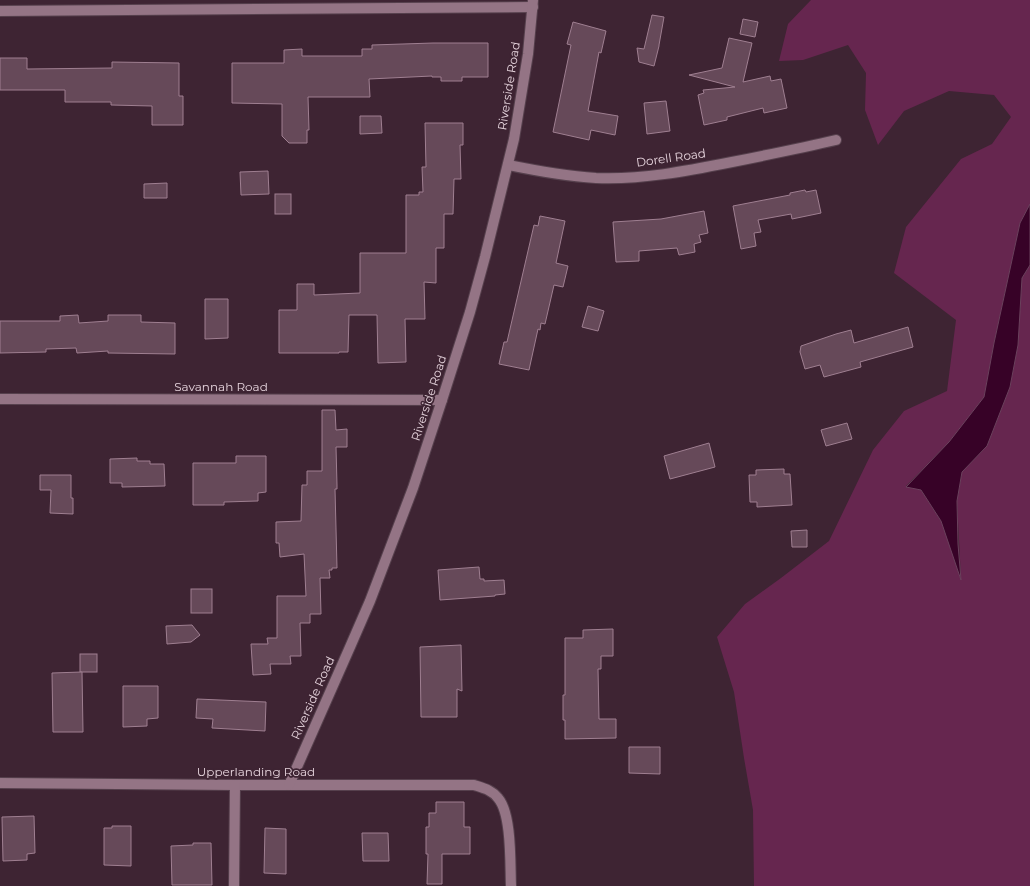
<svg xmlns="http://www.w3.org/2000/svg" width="1030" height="886" viewBox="0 0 1030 886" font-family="Montserrat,sans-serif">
	<rect width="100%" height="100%" fill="#3e2433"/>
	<polygon fill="#66264f" points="811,0 1030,0 1030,204 1020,223 994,343 984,397 949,442 906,486 921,490 941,521 961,578 957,501 962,472 987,446 1010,387 1018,345 1022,278 1030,265 1030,886 754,886 753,810 744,758 734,692 717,637 745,604 781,578 829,541 873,450 904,411 947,391 956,320 894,273 906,227 961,159 992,144 1011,117 994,95 949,91 904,111 878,145 865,110 866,73 848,45 803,60 779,61 788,24"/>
	<polygon fill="#370227" stroke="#6b415d" points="1030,204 1030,265 1022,278 1018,345 1010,387 987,446 962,472 957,501 958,544 961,580 941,521 921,490 906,487 949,442 984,397 994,343 1020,223"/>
	<g fill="#664959" stroke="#9f7f91">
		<polygon points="652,15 664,17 659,45 659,46 654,66 639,62 637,48 644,49"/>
		<polygon points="743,19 758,22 755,37 740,34"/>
		<polygon points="573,22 606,31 601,53 599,52 588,111 618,116 615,135 591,130 589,140 553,132 571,45 567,44"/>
		<polygon points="729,38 752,43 743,82 770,76 771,81 781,79 787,108 764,113 763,108 727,117 727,120 704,125 698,95 704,93 703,90 735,87 689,75 722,68"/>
		<polygon points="433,43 488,43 488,77 462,77 462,81 441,81 441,77 432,77 432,76 369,79 370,97 308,97 309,130 307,130 307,143 289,143 282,136 282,104 232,103 232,63 284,63 284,50 302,49 302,56 362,56 362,49 372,49 372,45"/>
		<polygon points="0,58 27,58 27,69 112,68 112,62 179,63 179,96 183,96 183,125 152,125 152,106 111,105 111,102 65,102 65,90 0,90"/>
		<polygon points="666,101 670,131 647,134 644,103"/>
		<polygon points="360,116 381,116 382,133 360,134"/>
		<polygon points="425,123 463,123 463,145 460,145 461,179 454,179 453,214 444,214 444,248 436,248 436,283 424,282 425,319 405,319 406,362 378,363 377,315 349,315 348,352 339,352 339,353 279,353 279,310 297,310 297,284 314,284 314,295 360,293 360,253 406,253 406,195 419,195 419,192 423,192 422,167 426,167"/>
		<polygon points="268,171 269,194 241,195 240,172"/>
		<polygon points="167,183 167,198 144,198 144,184"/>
		<polygon points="805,190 806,192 816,190 821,213 792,219 791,214 758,220 761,232 754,233 756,246 741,249 733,206 790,195 790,193"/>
		<rect x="275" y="194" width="16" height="20"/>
		<polygon points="704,211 708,233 699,235 701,242 694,244 695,252 679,255 677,248 639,251 639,261 616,262 613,222 661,219"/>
		<polygon points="540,216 565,221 556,263 568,266 563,287 554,285 545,324 541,323 540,330 538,329 529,370 499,364 504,342 507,342 534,225 538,226"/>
		<polygon points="205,299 228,299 228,338 205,339"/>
		<polygon points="588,306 604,311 598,331 582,327"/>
		<polygon points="78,315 79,323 108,321 108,315 141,315 141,322 175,323 175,354 108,353 108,351 77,353 76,348 46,349 46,352 0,353 0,321 60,321 60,316"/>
		<polygon points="908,327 913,347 860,362 861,367 824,377 820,365 805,369 800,352 801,346 836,334 851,330 854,343"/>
		<polygon points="322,410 335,410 336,430 347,429 347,447 336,447 337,485 337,489 335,489 337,568 332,568 332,570 329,570 330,578 320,578 321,614 310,614 310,623 300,623 301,656 290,656 291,664 270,664 271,674 253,675 251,644 268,644 267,638 277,638 277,596 306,596 304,554 280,557 279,543 276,543 276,522 301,521 302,485 307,485 307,471 322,471"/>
		<polygon points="847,423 852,439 826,446 821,430"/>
		<polygon points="709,443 715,467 670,479 664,456"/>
		<polygon points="236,456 266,456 266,492 258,493 258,501 224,502 224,505 193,505 193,463 236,463"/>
		<polygon points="137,458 137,461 150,461 150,464 164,464 165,486 122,487 122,483 110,483 110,459"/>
		<polygon points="784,469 784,474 790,474 792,505 757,507 757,502 750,502 749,475 756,475 756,470"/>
		<polygon points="40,475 71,475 71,498 73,498 73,514 50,513 51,490 40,490"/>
		<polygon points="807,530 807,547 792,547 791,531"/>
		<polygon points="479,567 480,579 484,579 484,581 504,580 505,594 495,595 495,596 440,600 438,570"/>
		<rect x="191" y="589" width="21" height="24"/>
		<polygon points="192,625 200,635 191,642 167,644 166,626"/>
		<polygon points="613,629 613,656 601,656 601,669 598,669 599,719 616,719 616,738 565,739 565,720 563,720 563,695 565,695 565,638 583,638 583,630"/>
		<polygon points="461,645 462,691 457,689 457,717 421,717 420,647"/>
		<rect x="80" y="654" width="17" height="18"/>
		<polygon points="82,672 83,732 53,732 52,673"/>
		<polygon points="123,686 158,686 158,718 147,719 147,726 123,727"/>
		<polygon points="197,699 266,702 265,731 212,728 213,719 196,718"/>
		<polygon points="629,747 660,747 660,774 629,773"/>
		<polygon points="436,802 464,802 464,827 470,827 470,854 442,854 442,884 427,884 428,854 426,854 426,827 429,827 429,813 436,813"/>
		<polygon points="34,816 35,853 27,854 27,860 3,861 2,817"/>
		<polygon points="112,826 131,826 131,866 104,865 104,828 112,828"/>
		<polygon points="265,828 286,829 286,874 264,873"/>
		<polygon points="362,833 388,833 389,861 363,861"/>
		<polygon points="193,843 211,843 212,885 172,885 171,846 193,845"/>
	</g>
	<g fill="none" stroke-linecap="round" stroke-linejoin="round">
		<defs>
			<g id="minor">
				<polyline points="0,11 533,7"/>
				<path d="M 508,165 C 537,171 566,176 596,178 C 641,180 687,171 732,162 C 767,155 802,148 836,140"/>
				<polyline points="0,399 442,400"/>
				<path d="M 0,783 L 235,785 L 474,785 C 483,788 492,790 498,798 C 512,814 510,864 511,886"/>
				<polyline points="289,785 350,647 370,601 413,488 442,400 470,312 485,257 514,139 528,54 533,0"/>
				<polyline points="234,886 235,785"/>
			</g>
		</defs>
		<use href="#minor" stroke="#56404d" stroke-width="12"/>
		<use href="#minor" stroke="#947485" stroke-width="10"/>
	</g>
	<g text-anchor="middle" stroke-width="3.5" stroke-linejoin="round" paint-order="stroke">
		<g font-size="12" fill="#e5d3dc" stroke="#3e2433">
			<text transform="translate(509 86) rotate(-81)" y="4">Riverside Road</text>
			<text transform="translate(671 158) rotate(-8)" y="4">Dorell Road</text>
			<text x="221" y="391">Savannah Road</text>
			<text transform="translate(429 398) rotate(-72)" y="4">Riverside Road</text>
			<text transform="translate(313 698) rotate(-66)" y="4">Riverside Road</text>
			<text x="256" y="776">Upperlanding Road</text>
		</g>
	</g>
</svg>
